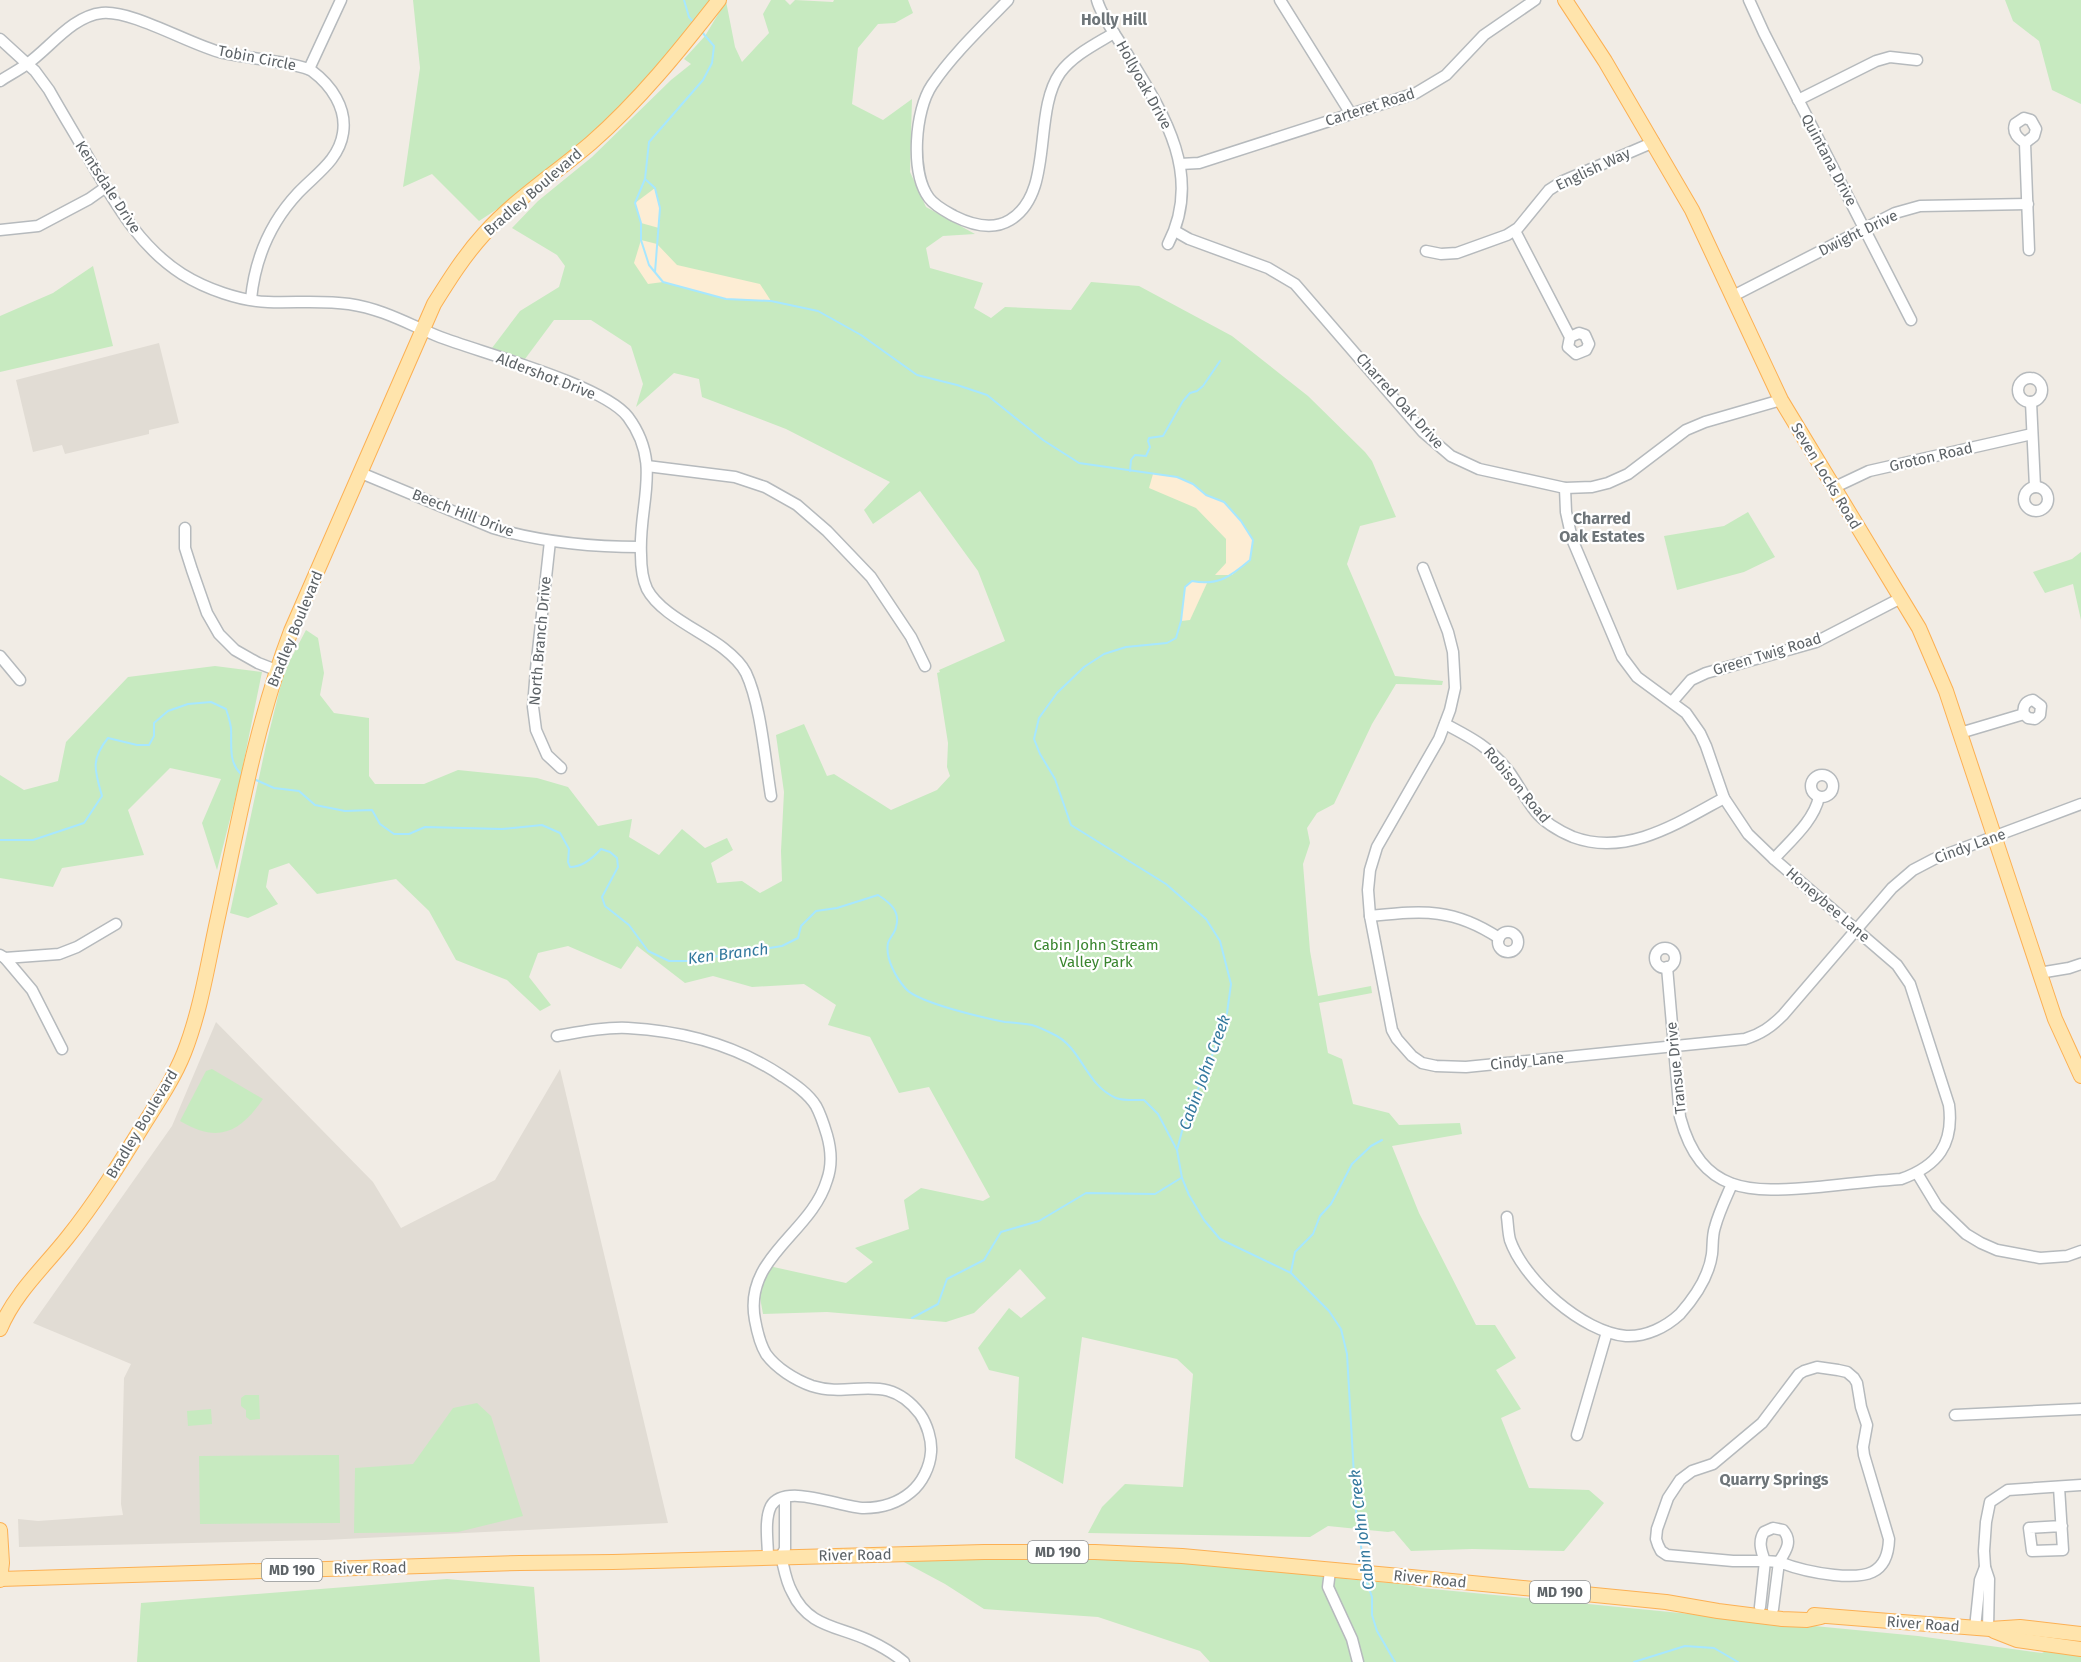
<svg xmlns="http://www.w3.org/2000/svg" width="2081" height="1662" viewBox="0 0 2081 1662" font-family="'Fira Sans',sans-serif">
	<rect width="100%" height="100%" fill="#f1ece5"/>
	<g fill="#e1dcd4">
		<polygon points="159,343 179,423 149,430 149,434 65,454 62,445 33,452 16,380"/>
		<polygon points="216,1022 373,1182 401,1228 495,1180 560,1069 668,1523 325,1540 19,1547 18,1519 38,1521 123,1515 121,1504 124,1378 131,1364 33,1323 172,1126"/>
	</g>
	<g fill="#c7eac0">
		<polygon points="413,0 717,0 693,33 556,171 479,221 432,174 403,187 420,68"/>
		<polygon points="771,0 785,0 790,5 795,0 833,2 834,0 908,0 913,13 895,23 878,24 858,48 852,104 883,120 912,99 910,172 926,207 975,234 943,236 926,248 930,268 983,283 974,308 991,318 1005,307 1071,310 1091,282 1139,286 1232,336 1308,396 1365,452 1372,461 1396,517 1360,526 1347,564 1395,676 1443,681 1442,685 1396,684 1372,724 1334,804 1317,813 1307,828 1310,843 1303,864 1310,951 1318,996 1371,986 1372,993 1319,1003 1328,1053 1342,1059 1353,1104 1389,1113 1399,1125 1460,1123 1462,1134 1392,1146 1419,1213 1476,1325 1495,1325 1516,1358 1496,1370 1521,1409 1501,1418 1529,1488 1589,1490 1604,1503 1564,1551 1472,1549 1411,1551 1394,1531 1388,1532 1328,1526 1310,1537 1088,1533 1102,1507 1125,1484 1183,1487 1193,1374 1177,1359 1082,1337 1063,1484 1015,1458 1019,1377 989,1370 978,1348 1009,1308 1021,1318 1046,1298 1020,1269 974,1313 946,1322 827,1312 763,1314 759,1292 769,1266 846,1283 873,1262 855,1248 909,1229 904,1200 921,1188 983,1201 990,1197 929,1087 899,1093 870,1037 828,1025 836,1005 804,984 752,987 713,976 685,983 637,946 621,969 568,946 538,953 529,977 551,1005 540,1011 507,980 456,960 429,911 396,879 317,894 289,863 269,870 266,887 278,904 248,918 230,913 266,745 284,672 306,630 318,638 324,673 320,695 334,713 369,718 369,776 375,784 424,784 458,770 537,778 568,787 598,826 632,819 629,837 659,855 682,829 705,848 727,838 733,850 711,863 717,883 742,881 760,893 782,881 781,851 784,792 776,735 804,724 827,776 834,774 891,810 937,790 950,776 947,767 948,743 937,673 940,672 939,670 1005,641 978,571 920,491 873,524 864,510 890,482 786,429 702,397 699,379 674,373 636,407 643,384 631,346 591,320 554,320 525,359 492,348 520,311 559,287 565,266 557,255 512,228 538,201 592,157 671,80 691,64 684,59 705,36 726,1 735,47 742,62 769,33 763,14"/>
		<polygon points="2005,0 2081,0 2081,104 2052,90 2039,41 2013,21"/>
		<polygon points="93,266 113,346 0,372 0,316 53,293"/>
		<polygon points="1748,512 1775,557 1744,572 1677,590 1664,536 1724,526"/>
		<polygon points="2081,552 2081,620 2073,584 2045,593 2033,572 2072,559"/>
		<polygon points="215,666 262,672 240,780 217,870 202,823 221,779 170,768 128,810 144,855 62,868 53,887 0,878 0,775 24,790 58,781 66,742 128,677"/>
		<path d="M 212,1069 L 263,1099 C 239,1134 217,1143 180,1121 L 206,1071 Z"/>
		<polygon points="245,1395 259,1395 260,1419 250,1420 246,1417 246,1410 241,1406 241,1398"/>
		<polygon points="477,1403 491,1416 523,1516 458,1532 354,1533 355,1468 413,1464 453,1408"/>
		<polygon points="211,1409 212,1424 188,1426 187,1411"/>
		<polygon points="339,1455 340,1523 200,1524 199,1456"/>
		<polygon points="984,1552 1330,1571 1346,1579 1403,1584 1422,1588 1918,1636 2042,1653 2081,1632 2081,1662 1210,1662 1200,1651 1098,1617 984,1609 945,1584 902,1561"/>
		<polygon points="447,1579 534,1587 540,1662 137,1662 141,1603"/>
	</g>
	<g fill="#fdedd4">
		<polygon points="655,188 660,208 659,228 641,223 635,203"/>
		<polygon points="641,240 657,244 677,265 760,284 771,301 726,299 663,282 648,284 634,263"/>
		<polygon points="1153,474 1177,477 1193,484 1206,495 1224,502 1241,521 1253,540 1250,560 1232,575 1215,575 1226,563 1226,539 1196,508 1149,488"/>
		<polygon points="1192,581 1207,583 1190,620 1181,621 1185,587"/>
	</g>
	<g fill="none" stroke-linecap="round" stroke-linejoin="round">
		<g stroke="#a7e7ff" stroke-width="2">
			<polyline points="684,0 689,17 695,24"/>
			<path d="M 701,31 L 714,46 L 712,63 L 703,80 L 649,142 L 645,179 L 635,203 L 641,223 L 641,240 L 649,265 L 663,282 L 726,299 L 771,301 L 818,311 L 861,335 L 917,375 L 957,385 L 987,395 L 1043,440 L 1079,463 L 1177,477 L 1193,484 L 1206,495 L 1224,502 L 1241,521 L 1253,540 L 1250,560 C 1230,577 1218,586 1192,581 L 1185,587 L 1181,621 L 1176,638 L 1167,643 L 1126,647 L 1104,654 L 1084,667 L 1057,693 L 1039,718 L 1034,739 L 1040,754 L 1055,779 L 1071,825 L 1166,884 L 1206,919 L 1220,941 L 1231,984 L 1227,1013 L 1208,1067 L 1186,1116 L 1177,1150 L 1182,1178 L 1189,1195 L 1204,1220 L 1220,1239 L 1291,1273 L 1329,1311 L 1341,1329 L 1347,1354 L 1356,1510 L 1364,1568"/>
			<polyline points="645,179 655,188 660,208 655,272"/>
			<polyline points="1130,471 1131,460 1135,455 1146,456 1150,447 1148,441 1149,438 1163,436 1183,401 1190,393 1197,391 1203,386 1220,361"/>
			<path d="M 256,780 L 274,788 L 299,791 L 315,805 L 345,811 L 372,810 L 380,824 L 394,834 L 409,834 L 425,827 L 502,829 L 542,825 L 560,833 L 569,849 L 568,862 L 570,867 C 582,867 593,858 601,849 L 610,852 L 617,858 L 618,867 L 602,897 L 605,906 L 629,925 L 648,951 L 669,961 L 687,961 L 782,946 L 798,938 L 801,926 L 816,911 L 837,908 L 878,895 C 889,902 901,911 896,927 C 895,933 890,937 888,943 C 885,958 896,978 906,989 C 919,1003 984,1018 1005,1022 C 1014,1023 1024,1023 1032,1025 C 1039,1027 1047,1031 1053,1034 C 1082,1047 1085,1085 1116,1098 C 1124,1101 1136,1100 1144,1100 L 1158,1114 L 1177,1150"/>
			<path d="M 0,840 L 33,840 L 84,823 L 102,796 C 95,771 90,760 108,738 L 137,745 L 149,745 L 154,736 L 154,723 L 168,711 L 188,704 L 211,702 L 226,709 C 228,715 230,721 231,728 C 232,744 228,762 241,774"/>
			<polyline points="1291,1272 1295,1252 1313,1234 1320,1216 1331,1204 1352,1164 1371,1146 1382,1140"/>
			<polyline points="912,1318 938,1304 947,1279 984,1260 1001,1232 1039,1221 1086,1193 1155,1194 1181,1178"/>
			<polyline points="1365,1577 1372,1597 1372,1615 1377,1631 1395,1662"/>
			<polyline points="1634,1662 1685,1646 1714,1648 1738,1662"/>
		</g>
		<defs>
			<g id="minor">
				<path d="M 1008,0 C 982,27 953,54 932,85 C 915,110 910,172 929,198 C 935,206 945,211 954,216 C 972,225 992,231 1010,220 C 1055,193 1032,113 1060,73 C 1073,55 1096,44 1114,33"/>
				<path d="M 1097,0 C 1101,15 1113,31 1121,44 C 1158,105 1206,171 1168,244"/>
				<polyline points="1280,0 1351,114"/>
				<polyline points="1749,0 1764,33 1911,320"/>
				<path d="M 0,39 L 35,71 L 49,90 C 63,115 78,139 92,164 C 117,206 140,247 182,274 C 206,289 240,301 268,302 C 295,303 322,300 349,304 C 383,309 408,324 440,337 C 482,353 604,385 628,417 C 663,464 638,504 641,555 C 641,566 642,578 647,589 C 660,614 701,631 723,648 C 732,655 741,663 746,673 C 761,705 765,760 771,796"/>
				<polyline points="309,69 341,0"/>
				<path d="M 0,81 C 9,75 19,70 27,64 C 50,48 72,16 102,13 C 133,10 190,45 223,53 C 240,57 301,63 312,71 C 331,85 347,108 343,133 C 339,160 316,174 298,193 C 270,223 255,259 251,299"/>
				<polyline points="1798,100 1876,61 1890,57 1917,60"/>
				<path d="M 2025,143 C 2018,138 2012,133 2015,124 L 2024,118 L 2031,120 L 2036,129 L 2034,136 L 2025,143 L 2029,250"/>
				<polyline points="1180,164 1199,163 1416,93 1446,75 1484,35 1535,0"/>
				<polyline points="0,230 38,226 89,199 106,187"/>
				<polyline points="1175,231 1189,239 1268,268 1295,284 1423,432 1451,456 1479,469 1565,488 1592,487 1608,483 1628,474 1686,430 1705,422 1781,400"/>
				<polyline points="1515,231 1570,337 1568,347 1576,354 1586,350 1589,344 1585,335 1579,333 1570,337"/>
				<polyline points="1426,251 1441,254 1457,253 1507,235 1518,228 1549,190 1563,181 1654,142"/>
				<polyline points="1733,296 1895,213 1920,206 2028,204"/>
				<circle cx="2030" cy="390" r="12"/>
				<polyline points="2031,402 2035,487"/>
				<polyline points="647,466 735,477 765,487 797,505 827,531 871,577 911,637 925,666"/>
				<path d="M 361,473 L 493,528 C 541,542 591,547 640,547"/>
				<circle cx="2036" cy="499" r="12"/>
				<path d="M 1565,488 L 1566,512 L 1572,539 L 1622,657 L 1637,677 L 1686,713 L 1700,733 L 1706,746 L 1724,798 L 1748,834 L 1774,859 L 1897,965 L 1910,984 L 1949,1105 C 1954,1144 1938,1166 1901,1179 C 1873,1181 1846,1184 1818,1187 C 1750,1193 1701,1195 1680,1117 L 1667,967"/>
				<polyline points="1833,488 1869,471 2032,434"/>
				<polyline points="185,528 185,548 192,570 207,613 219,634 235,650 258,663 276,670"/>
				<polyline points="550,541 536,669 533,707 536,730 547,755 561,768"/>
				<path d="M 1423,568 L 1448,632 L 1453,652 L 1455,688 L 1450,710 L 1439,739 L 1377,847 L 1370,870 L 1368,890 L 1370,916 L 1392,1030 L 1397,1039 L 1412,1056 L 1422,1063 L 1436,1066 L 1466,1067 L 1745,1039 C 1761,1034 1771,1027 1783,1015 L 1892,888 L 1913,870 L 1934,859 L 2081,804"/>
				<polyline points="0,656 20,680"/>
				<polyline points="1672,702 1691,680 1706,673 1816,642 1901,598"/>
				<path d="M 1445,724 C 1472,738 1491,748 1510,773 C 1519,786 1526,800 1536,812 C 1546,824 1559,831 1573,837 C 1627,857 1678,823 1724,798"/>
				<path d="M 1960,733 L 2024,714 L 2028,718 L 2035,719 L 2040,715 L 2041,706 L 2033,700 C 2026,701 2022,706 2024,714"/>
				<circle cx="1822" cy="786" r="11"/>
				<path d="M 1774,859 C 1790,841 1814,821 1819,797"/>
				<path d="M 1370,916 C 1422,911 1452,907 1499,938"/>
				<circle cx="1508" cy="942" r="10"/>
				<circle cx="1665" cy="958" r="10"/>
				<polyline points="0,955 5,958 59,954 77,947 116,924"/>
				<polyline points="5,958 32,990 62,1049"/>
				<polyline points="2039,973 2069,968 2081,964"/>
				<path d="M 557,1036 C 580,1032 604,1027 628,1028 C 682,1031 736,1045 782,1076 C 794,1084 808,1093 816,1106 C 821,1115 824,1125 827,1135 C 831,1149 832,1166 827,1180 C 811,1234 743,1257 755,1320 C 757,1331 760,1344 766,1354 C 776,1368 795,1380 812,1386 C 853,1399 886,1370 920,1414 C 927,1424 932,1440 931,1452 C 930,1467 922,1483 911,1492 C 898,1503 881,1508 864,1508 C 842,1508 785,1482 771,1506 C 764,1520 768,1542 768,1557"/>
				<polyline points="1917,1173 1937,1206 1966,1234 1981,1243 1997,1250 2040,1258 2067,1256 2081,1251"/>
				<path d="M 1507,1217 C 1508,1224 1508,1232 1510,1240 C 1524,1280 1582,1332 1626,1336 C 1646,1337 1666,1327 1680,1314 C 1695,1297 1709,1277 1712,1254 C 1713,1245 1712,1236 1715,1227 C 1719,1212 1726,1198 1732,1184"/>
				<polyline points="1955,1415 2081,1409"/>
				<polyline points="1577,1435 1607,1332"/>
				<polyline points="2059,1487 2063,1550 2032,1551 2029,1528 2062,1526"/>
				<path d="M 785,1498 L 785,1549 L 781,1556 C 784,1568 786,1582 792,1592 C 808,1627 838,1626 868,1640 C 881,1646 893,1653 904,1662"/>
				<path d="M 1773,1528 L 1783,1530 C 1793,1541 1786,1551 1779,1562 L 1765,1561 C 1761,1551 1758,1541 1764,1532 Z"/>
				<polyline points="1330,1571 1328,1587 1352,1639 1358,1662"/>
				<path d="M 1760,1607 L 1765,1561 L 1733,1561 L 1667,1555 L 1661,1551 L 1658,1545 L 1656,1539 L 1657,1529 L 1668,1498 L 1680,1480 L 1692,1471 L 1713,1464 L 1762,1423 L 1799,1374 L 1804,1371 L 1817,1367 L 1838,1370 L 1847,1372 L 1854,1378 L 1857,1383 L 1861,1407 L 1867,1425 L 1863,1447 L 1864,1455 L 1889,1539 C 1888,1576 1864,1578 1834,1575 C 1815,1573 1797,1569 1779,1562 L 1773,1609"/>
				<polyline points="1975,1628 1980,1580 1985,1567"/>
				<polyline points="1988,1629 1989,1579 1985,1567 1984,1551 1986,1522 1990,1502 2008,1490 2081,1485"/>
			</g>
			<g id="major">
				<polyline points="1565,0 1605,61 1692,210 1781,400 1919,628 1946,691 2055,1019 2081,1076"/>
				<path d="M 0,1329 C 15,1293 44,1267 67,1238 C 96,1202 120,1163 144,1124 C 158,1102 174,1078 184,1053 C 201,1010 208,962 218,917 C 239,820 256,723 291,631 L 434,304 C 449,280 464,256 484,234 C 515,199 556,173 591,143 C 639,101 680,50 719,0"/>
				<polyline points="0,1530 2,1563 0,1580"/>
				<polyline points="0,1579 520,1563 613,1562 984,1552 1095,1552 1182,1556 1411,1577 1666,1602 1718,1611 1782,1619 1807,1620 1821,1617"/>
				<polyline points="1814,1615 1990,1629 2020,1627 2081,1634"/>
				<polyline points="1994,1631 2017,1640 2081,1649"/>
			</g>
		</defs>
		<use href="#minor" stroke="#b6babd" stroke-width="13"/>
		<use href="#major" stroke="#fcb053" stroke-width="16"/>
		<use href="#minor" stroke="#fff" stroke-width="10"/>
		<use href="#major" stroke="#ffe4ac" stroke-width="14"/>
	</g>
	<g text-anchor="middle" stroke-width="4.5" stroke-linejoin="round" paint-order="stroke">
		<g fill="#fff" stroke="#8e9295" stroke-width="1.5">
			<rect x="1028" y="1541" width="60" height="22" rx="4.5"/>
			<rect x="262" y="1559" width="60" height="22" rx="4.5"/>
			<rect x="1530" y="1581" width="60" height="22" rx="4.5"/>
		</g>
		<g font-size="14" font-weight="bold" fill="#5d6367">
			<text x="1058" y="1557">MD 190</text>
			<text x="292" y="1575">MD 190</text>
			<text x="1560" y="1597">MD 190</text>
		</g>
		<g font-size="15" fill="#5d6367" stroke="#fff">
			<text transform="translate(257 58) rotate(11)" y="5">Tobin Circle</text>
			<text transform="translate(1144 85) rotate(61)" y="5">Hollyoak Drive</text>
			<text transform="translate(1370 107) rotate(-18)" y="5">Carteret Road</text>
			<text transform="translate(1829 160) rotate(62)" y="5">Quintana Drive</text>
			<text transform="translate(1593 169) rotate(-25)" y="5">English Way</text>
			<text transform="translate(108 187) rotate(57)" y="5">Kentsdale Drive</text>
			<text transform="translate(533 192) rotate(-41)" y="5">Bradley Boulevard</text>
			<text transform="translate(1858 233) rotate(-26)" y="5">Dwight Drive</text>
			<text transform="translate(546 376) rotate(21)" y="5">Aldershot Drive</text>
			<text transform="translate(1400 401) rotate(48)" y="5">Charred Oak Drive</text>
			<text transform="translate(1931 457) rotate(-13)" y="5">Groton Road</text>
			<text transform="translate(1826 476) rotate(59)" y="5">Seven Locks Road</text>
			<text transform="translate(463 513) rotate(21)" y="5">Beech Hill Drive</text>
			<text transform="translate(295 629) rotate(-68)" y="5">Bradley Boulevard</text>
			<text transform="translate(540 641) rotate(-85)" y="5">North Branch Drive</text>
			<text transform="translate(1767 654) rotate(-17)" y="5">Green Twig Road</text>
			<text transform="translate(1517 785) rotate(50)" y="5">Robison Road</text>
			<text transform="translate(1970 846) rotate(-20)" y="5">Cindy Lane</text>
			<text transform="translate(1828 905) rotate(41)" y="5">Honeybee Lane</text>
			<text transform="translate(1527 1061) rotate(-6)" y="5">Cindy Lane</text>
			<text transform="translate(1676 1068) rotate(-96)" y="5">Transue Drive</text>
			<text transform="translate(142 1124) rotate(-59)" y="5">Bradley Boulevard</text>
			<text transform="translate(855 1555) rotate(-1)" y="5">River Road</text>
			<text transform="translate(370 1568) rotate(-1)" y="5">River Road</text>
			<text transform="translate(1430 1579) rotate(6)" y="5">River Road</text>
			<text transform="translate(1923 1624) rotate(4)" y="5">River Road</text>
		</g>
		<g font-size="15" fill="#39852e" stroke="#fff">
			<text x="1096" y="950">Cabin John Stream<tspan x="1096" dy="17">Valley Park</tspan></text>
		</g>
		<g font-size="16" font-weight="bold" fill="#6e7579" stroke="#fff">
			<text x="1114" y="25">Holly Hill</text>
			<text x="1602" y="524">Charred<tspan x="1602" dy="18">Oak Estates</tspan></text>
			<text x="1774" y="1485">Quarry Springs</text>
		</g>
		<g font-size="16" font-style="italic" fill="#34799e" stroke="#fff">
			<text transform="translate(728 953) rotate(-7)" y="6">Ken Branch</text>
			<text transform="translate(1204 1072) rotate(-70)" y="6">Cabin John Creek</text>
			<text transform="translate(1361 1530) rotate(-97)" y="6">Cabin John Creek</text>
		</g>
	</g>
</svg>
